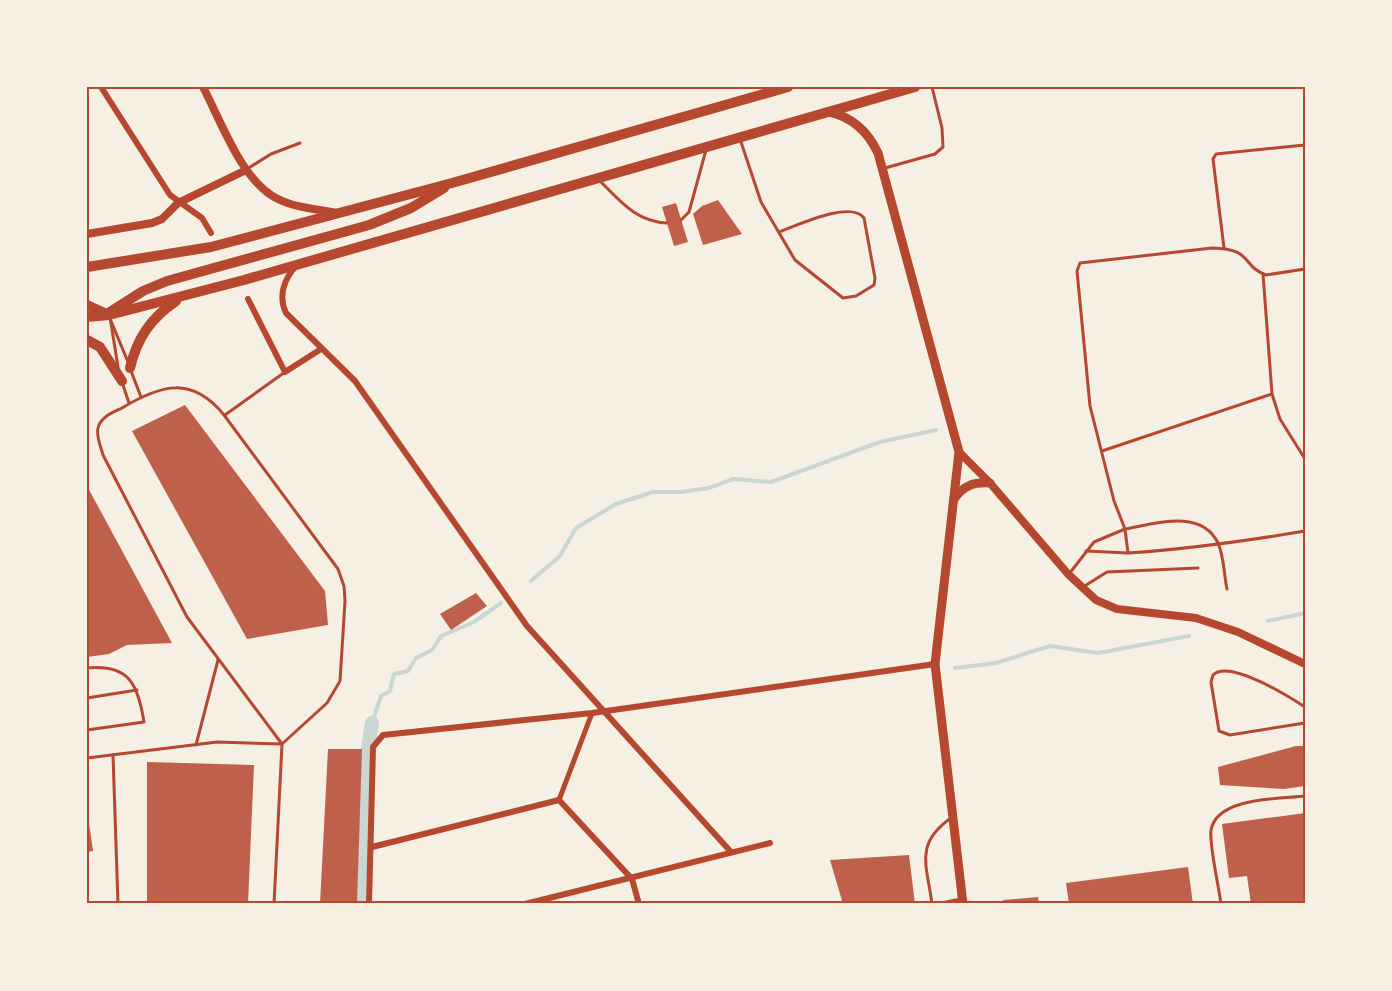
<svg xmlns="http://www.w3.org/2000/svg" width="1392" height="991" viewBox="0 0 1392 991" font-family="'Nunito Sans',sans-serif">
	<rect width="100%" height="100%" fill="#f6efe4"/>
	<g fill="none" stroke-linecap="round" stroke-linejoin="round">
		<g stroke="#c9d6d2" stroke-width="4">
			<polyline points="531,581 560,556 576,528 616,504 653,492 681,492 709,488 733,479 771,482 880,442 936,430"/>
			<polyline points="1268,621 1305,613"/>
			<polyline points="955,668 996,663 1050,646 1098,653 1189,636"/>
			<polyline points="372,723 381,696 390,691 394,674 408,671 416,658 432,650 441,636 474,622 501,603"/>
		</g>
		<polyline stroke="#c9d6d2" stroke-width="14" points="364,904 366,760 372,723"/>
	</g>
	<g fill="#bf614a">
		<polygon points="718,200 742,234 703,245 693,214 702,206"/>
		<polygon points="676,203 688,242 674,246 662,207"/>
		<polygon points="185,405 325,591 328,625 247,639 132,431"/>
		<polygon points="87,486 172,643 127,645 109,654 87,657"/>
		<polygon points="476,593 487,606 451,630 440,614"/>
		<polygon points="1296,746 1305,746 1305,786 1284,789 1220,785 1218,767"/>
		<polygon points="328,749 362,749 357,904 320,904"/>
		<polygon points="147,762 254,765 248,904 147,904"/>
		<polygon points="87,809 93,851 87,852"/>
		<polygon points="1305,813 1305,904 1251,904 1247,876 1229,878 1222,824"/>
		<polygon points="909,855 915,904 843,904 830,860"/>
		<polygon points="1188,867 1193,904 1069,904 1066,883"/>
		<polygon points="1038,897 1039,904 1004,904 1003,900"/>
	</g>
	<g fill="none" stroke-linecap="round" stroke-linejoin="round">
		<g stroke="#b5482f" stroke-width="3">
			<path d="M 740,139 L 761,202 L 795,260 L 843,298 L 856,296 L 874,285 L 875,278 L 864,218 C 851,200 798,225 779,232"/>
			<polyline points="885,168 935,154 943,147 942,128 932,87"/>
			<polyline points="247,169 271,154 300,143"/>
			<path d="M 601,182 C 621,202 637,222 667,223"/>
			<polyline points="681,220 689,212 706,150"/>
			<polyline points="1224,248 1213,159 1216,154 1305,145"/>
			<polyline points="1263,274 1272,394 1280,419 1305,459"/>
			<polyline points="110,317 118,367"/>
			<polyline points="111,321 128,362"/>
			<polyline points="131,371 141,397"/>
			<polyline points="123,385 129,403"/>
			<polyline points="225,415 285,372"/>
			<polyline points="1102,451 1272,394"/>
			<polyline points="1086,551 1128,553"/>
			<path d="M 1069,574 L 1094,542 L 1125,529 L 1114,501 L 1090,406 L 1077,271 L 1080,263 L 1212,248 C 1254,249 1240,265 1266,275 L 1305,269"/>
			<polyline points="1083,587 1107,572 1198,568"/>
			<path d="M 1227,589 C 1224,575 1224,556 1218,543 C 1201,508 1154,524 1125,529 L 1128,553 C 1187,549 1246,541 1305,531"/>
			<path d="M 87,668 C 129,664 138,684 144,722 L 87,730"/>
			<polyline points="87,698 137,690"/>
			<path d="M 1305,707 C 1288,696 1229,659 1213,675 L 1211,682 L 1219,731 L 1230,735 L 1305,723"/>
			<polyline points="196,745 218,660"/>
			<polyline points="113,755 118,904"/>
			<path d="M 87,758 L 217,742 L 282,744 L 327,703 L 340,681 L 345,601 L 344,586 L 338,569 L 224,415 C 192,376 162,384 122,408 C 114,412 100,417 98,428 C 96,437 101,447 103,455 L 187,617 L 282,744 L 274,904"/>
			<path d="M 932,904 C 927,865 914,844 951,818"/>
			<polyline points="936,904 961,899"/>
			<path d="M 1221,904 C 1219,887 1209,845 1211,830 C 1217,797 1279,799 1305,796"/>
		</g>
		<polyline stroke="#b5482f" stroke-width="5" points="559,800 592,713"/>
		<g stroke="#b5482f" stroke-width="6">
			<polyline points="101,87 170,195 202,218 211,233"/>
			<path d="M 296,266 C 284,279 278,296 286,313 L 355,381 L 527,626 L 731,852"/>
			<polyline points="248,299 285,372 321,349"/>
			<polyline points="372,847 559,800 632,879 639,904"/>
			<polyline points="369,904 373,747 383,735 592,713 935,664"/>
			<polyline points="525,904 770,843"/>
		</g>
		<g stroke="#b5482f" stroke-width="8">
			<path d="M 203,87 C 221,121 242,182 278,199 C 296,208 317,209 337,213"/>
			<polyline points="87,234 152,223 162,219 178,203 246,170"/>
			<polyline points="959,452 990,483 1068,574 1096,600 1117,609 1196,618 1238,632 1305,664"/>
		</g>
		<g stroke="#b5482f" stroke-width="9">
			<path d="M 829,112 C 853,117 868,132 878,153 L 959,452 L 935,664 L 963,904"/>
			<path d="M 954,499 C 964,485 974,482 990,483"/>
		</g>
		<g stroke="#b5482f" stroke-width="10">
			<polyline points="87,267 211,247 452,183 788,87"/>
			<polyline points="87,305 109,315"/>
			<polyline points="110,312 143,291 167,281 369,225 411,208 444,188"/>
			<polyline points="87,317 109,315 244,280 915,87"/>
			<polyline points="87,340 100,347 122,381"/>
			<path d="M 130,368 C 137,338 151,318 176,301"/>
		</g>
	</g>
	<rect width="1392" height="991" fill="none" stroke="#f6efe4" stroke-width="177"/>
	<rect x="88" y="88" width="1216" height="814" fill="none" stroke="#b5482f" stroke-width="2"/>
</svg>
